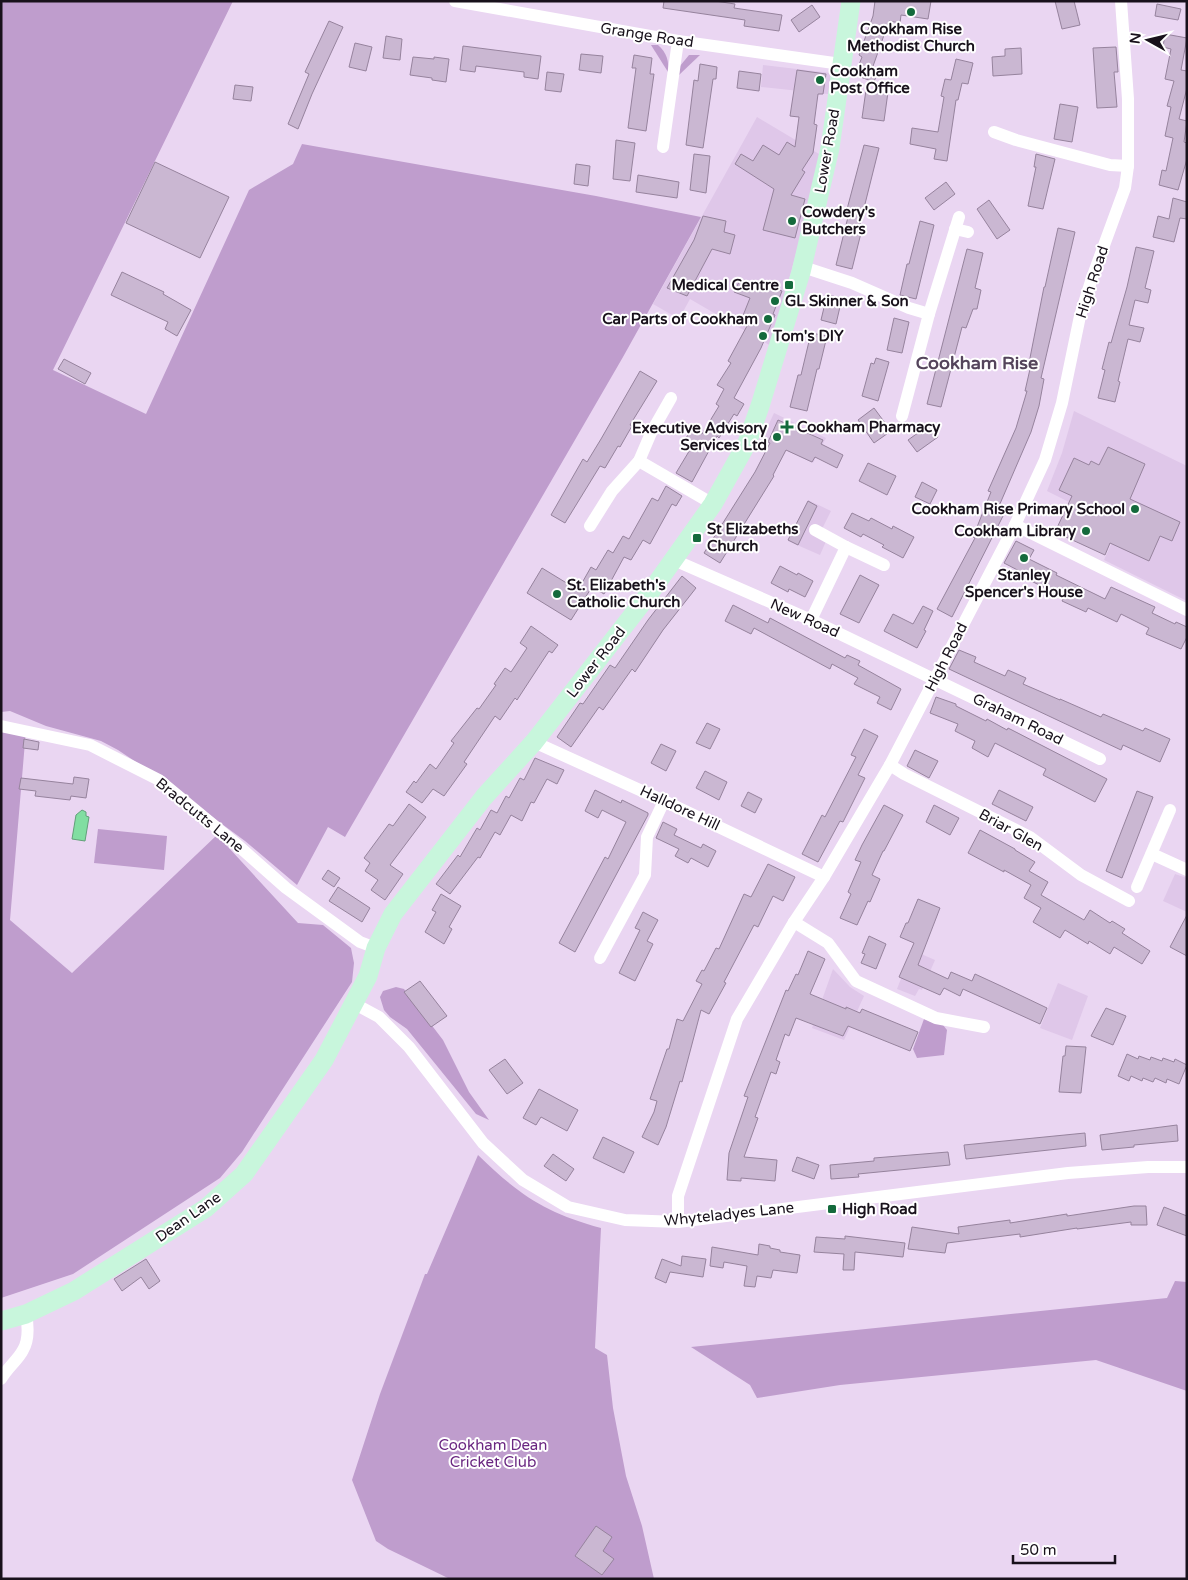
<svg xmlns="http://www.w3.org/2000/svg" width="1188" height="1580" viewBox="0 0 1188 1580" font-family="'Varela Round',sans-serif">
	<rect width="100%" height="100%" fill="#ead6f2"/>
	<g fill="#dfc7e9">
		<polygon points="763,65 831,73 828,94 761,87"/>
		<polygon points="757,117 819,154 811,198 771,346 690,299 679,319 653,304"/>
		<polygon points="1074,411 1187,466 1187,601 1104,560 1119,527 1047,491 1062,453"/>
		<polygon points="774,413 826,438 813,463 762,439"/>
		<polygon points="808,500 831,511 822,529 830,532 820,555 788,541"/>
		<polygon points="1175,874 1187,878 1187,912 1163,901"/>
		<polygon points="912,950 935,960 922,990 919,989 915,996 897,989"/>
		<polygon points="833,969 850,987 864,996 844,1040 812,1028"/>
		<polygon points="1058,983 1088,996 1072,1040 1040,1028"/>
	</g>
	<g fill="#bf9dcd">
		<polygon points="1,1 233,1 53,370 146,414 249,190 293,164 302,144 596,196 701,217 623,357 345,837 328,827 297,885 245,841 154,774 118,750 101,741 46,726 10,711 1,712"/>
		<path d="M 651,45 L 658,45 C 667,53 669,61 668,72 Z"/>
		<polygon points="689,55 700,55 679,75 680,66"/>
		<polygon points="1,727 26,730 10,920 72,973 217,835 298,923 323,925 351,948 354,963 352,982 242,1152 220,1178 73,1274 1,1298"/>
		<polygon points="98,829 167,836 164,870 94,863"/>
		<polygon points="396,987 404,989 443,1040 469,1092 489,1120 476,1114 407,1029 390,1017 384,1010 380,997 383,991"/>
		<polygon points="924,1019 943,1025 947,1030 944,1055 917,1058 913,1049"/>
		<path d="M 478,1155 C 519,1195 546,1213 601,1228 L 595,1348 L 607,1355 L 613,1408 L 626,1476 L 642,1526 L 654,1579 L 450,1579 L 388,1549 L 376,1541 L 352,1480 L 380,1394 L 425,1274 L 427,1274 Z"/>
		<polygon points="1175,1281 1187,1282 1187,1391 1096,1360 840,1385 757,1398 750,1385 691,1347 1167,1298"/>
	</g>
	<polygon fill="#81dea1" stroke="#62a079" points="82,810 86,812 86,816 89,817 85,841 72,839 76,815"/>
	<g fill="#cab7d2" stroke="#96839d">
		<polygon points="664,1 715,1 735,4 734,8 782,15 779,31 744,26 745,20 663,8"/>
		<polygon points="875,1 931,1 928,19 901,15 900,23 889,21 872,69 878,71 874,82 855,75 862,57 859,55 873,16"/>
		<polygon points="1055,1 1074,1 1080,25 1062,29"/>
		<polygon points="1157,4 1181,9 1178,20 1155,16"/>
		<polygon points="812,5 820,17 799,32 791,20"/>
		<polygon points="329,21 343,27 312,94 298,129 288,124 309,74 305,72"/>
		<polygon points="1165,34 1187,38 1181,70 1187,71 1187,88 1179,119 1187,121 1184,142 1187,143 1187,159 1178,190 1159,185 1162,170 1166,171 1173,138 1165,136 1171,107 1167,106 1174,81 1165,79 1171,49 1163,47"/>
		<polygon points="386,36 402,39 400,60 383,58"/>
		<polygon points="355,43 372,47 366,71 349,67"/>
		<polygon points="463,46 541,56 538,79 524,77 524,72 476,66 475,72 460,70"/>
		<polygon points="1116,47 1118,72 1114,72 1117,107 1097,108 1093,48"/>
		<polygon points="1021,48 1022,74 993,76 992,57 1005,56 1005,49"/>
		<polygon points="581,54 603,56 601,73 579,70"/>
		<polygon points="634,55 652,58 650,74 654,74 646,131 628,128 636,68 632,68"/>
		<polygon points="413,57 434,59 434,57 449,59 446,82 432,80 432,78 410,75"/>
		<polygon points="956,59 973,63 968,84 962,83 958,100 956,100 947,161 934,159 936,149 910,144 912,128 938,132 944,97 941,96 945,79 951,80"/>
		<polygon points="700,64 717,67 716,79 713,79 703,148 686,145 694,80 698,81"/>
		<polygon points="797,70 826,74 823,94 818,94 814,124 817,125 813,153 802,170 805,172 791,195 805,199 795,238 763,230 774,189 735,164 741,154 753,161 763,145 779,155 787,142 795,147 799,117 790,116"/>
		<polygon points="739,71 761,74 759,91 737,88"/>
		<polygon points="547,72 564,74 561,92 545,90"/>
		<polygon points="235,85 253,87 251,101 233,99"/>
		<polygon points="866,90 888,92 884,121 862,118"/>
		<polygon points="1060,104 1078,107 1072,142 1054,139"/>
		<polygon points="616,140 635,143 630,181 613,179"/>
		<polygon points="864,145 879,148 859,228 862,229 852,269 836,265 849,213 846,213"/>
		<polygon points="694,154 710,156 706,193 690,190"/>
		<polygon points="1036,154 1055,159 1043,209 1028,206 1036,167 1034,167"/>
		<polygon points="155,162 229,197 200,258 126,223"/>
		<polygon points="576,164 590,166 588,186 574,184"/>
		<polygon points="638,175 679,182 677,198 636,192"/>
		<polygon points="946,182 955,194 934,210 925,198"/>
		<polygon points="1173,198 1187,202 1187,219 1180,218 1174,242 1153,237 1158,216 1169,219"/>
		<polygon points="989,200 1010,230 997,239 977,209"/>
		<polygon points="703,216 726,221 724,232 735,235 730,254 712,249 687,296 667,288 694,240"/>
		<polygon points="920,221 934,225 916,299 900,295 907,264 909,264"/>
		<polygon points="1058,228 1075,232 1041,378 1044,379 1039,406 1031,432 996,513 1003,516 952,617 937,609 975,538 973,537 991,492 988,491 1016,428 1027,391 1025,391 1030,369 1028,368 1044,287 1045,287"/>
		<polygon points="1136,247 1154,251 1145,288 1151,290 1148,303 1135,300 1129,325 1144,328 1140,342 1128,339 1118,381 1120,382 1115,402 1098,398 1105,370 1102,369 1109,342 1111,343 1127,287"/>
		<polygon points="967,249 983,253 975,288 981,290 977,309 973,309 966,328 962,327 941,407 927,404"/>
		<polygon points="122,272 164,292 163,294 191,310 177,336 165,329 168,322 111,295"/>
		<polygon points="739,282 757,289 760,282 782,291 773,314 775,315 761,348 734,398 744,404 737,416 734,414 719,438 717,436 692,482 676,473 691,448 683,443 692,428 702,434 719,406 716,404 724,389 717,385 731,363 728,361 747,326 740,323 750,298 734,292"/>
		<polygon points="827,295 842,298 836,324 821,320"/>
		<polygon points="894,318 909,322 902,353 887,350"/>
		<polygon points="811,333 827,336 819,369 817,369 807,411 790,407 798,375 801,375"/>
		<polygon points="876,358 889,362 878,401 862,396 871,363 874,364"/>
		<polygon points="64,359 91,373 85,384 58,369"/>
		<polygon points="640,371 657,381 630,425 632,426 620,447 618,446 605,468 600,466 565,523 551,515 583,459 587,462 601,439"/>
		<polygon points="874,408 891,431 874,443 858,420"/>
		<polygon points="778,420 823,440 821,444 843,455 837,468 815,457 812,462 786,450 773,475 774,476 720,563 704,553 755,472 770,443 768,442"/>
		<polygon points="929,425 938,437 917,452 908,440"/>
		<polygon points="1108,447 1145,464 1130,499 1180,522 1172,541 1160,536 1149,561 1110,543 1105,555 1055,532 1072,496 1059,490 1074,458 1089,465 1091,461 1099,465"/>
		<polygon points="868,463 896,476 887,495 859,481"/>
		<polygon points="922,482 937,490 930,504 915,497"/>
		<polygon points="666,486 682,496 676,506 672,504 650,544 643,540 631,560 624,557 604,594 592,587 571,620 527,593 542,568 578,590 591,567 596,570 608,550 613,553 623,536 629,539 652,498 658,501"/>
		<polygon points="808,501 817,506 798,545 788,540"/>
		<polygon points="852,513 869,521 871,518 892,529 893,526 914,537 903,558 882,547 884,545 863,534 861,537 844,528"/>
		<polygon points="1016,541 1034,550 1029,559 1057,573 1056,575 1105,599 1111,587 1155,607 1152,613 1175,624 1176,622 1187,627 1187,637 1181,649 1146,634 1149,628 1121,614 1117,622 1088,608 1086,612 1062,601 1064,597 1029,580 1031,577 1004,563"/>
		<polygon points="780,566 797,575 798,573 813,581 805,597 789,589 788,592 771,583"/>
		<polygon points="860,575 879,585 859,623 840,614"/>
		<polygon points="682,576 696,588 663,630 635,672 632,669 603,710 599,707 571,747 557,737 580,703 583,704 610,665 615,668 648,620"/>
		<polygon points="733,605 768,623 770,618 845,658 847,655 860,661 858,665 901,689 891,710 877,703 880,697 854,684 858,678 832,664 830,669 754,628 751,634 725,621"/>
		<polygon points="923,606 933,611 924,630 926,631 917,648 884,631 893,614 913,624"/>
		<polygon points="531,626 558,645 552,653 549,651 517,700 515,698 500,720 495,716 464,762 467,764 444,796 433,789 422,803 406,792 414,781 416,783 430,764 436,769 454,743 451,741 477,708 479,709 496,685 494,684 505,668 511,672 527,648 520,643"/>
		<polygon points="959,650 976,657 974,662 1005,676 1008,670 1026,678 1023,684 1060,700 1060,699 1101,717 1103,714 1143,731 1145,728 1170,739 1160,762 1123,745 1121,750 949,669"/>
		<polygon points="936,697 956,704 956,706 986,721 987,719 1007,730 1008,728 1107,779 1095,802 1043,775 1046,769 995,743 988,757 972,748 975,741 955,731 958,724 930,713"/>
		<polygon points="707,723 720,729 710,749 696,743"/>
		<polygon points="864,729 878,736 858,775 865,778 843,822 840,821 818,862 802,854 822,815 825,817 856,757 851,755"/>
		<polygon points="24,739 39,742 38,750 23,748"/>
		<polygon points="661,744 676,751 666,771 651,763"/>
		<polygon points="915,750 938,761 929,778 907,766"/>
		<polygon points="535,758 564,770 557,784 547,779 534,803 531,802 522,821 511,815 500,835 495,832 480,858 478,857 450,894 436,884 458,855 460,857 477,828 480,830 491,810 497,813 506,796 509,798 520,778 524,780"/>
		<polygon points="705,771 727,782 719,800 696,788"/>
		<polygon points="74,777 89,779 86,798 71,796 70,800 35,796 36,791 19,789 21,778 73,784"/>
		<polygon points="595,790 621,803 622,800 648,813 648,815 575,952 559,943 597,872 605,857 608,859 626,822 602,810 598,818 585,811"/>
		<polygon points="999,790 1033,807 1026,821 992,804"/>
		<polygon points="1137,791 1153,797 1122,878 1106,871"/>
		<polygon points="748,792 762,799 755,813 741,806"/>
		<polygon points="409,804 426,817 390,865 403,874 385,900 371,890 378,880 365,871 370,863 364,858 389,824 393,826"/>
		<polygon points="884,805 903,815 884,851 883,851 872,875 880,879 870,902 868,901 857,925 840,918 851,894 848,892 861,862 855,860 862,845"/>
		<polygon points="934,805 959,818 950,835 926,822"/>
		<polygon points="663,822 677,829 674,835 701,848 703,844 716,851 708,867 691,858 688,863 675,856 679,849 656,838"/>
		<polygon points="980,830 1015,849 1015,850 1035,862 1029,871 1048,882 1041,895 1084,920 1090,910 1110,923 1112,921 1125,929 1122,933 1150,951 1142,964 1114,947 1110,954 1089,941 1088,944 1065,930 1060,938 1033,922 1041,908 1024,898 1031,885 1004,870 1004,872 968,853"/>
		<polygon points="768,864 795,877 783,901 773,896 758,927 754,925 724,982 726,983 709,1014 701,1010 682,1082 680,1081 666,1127 658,1145 642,1137 654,1112 657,1101 650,1099 667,1049 669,1049 677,1019 683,1021 702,984 696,981 702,970 704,971 716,948 719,949 744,894 751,897"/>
		<polygon points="328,870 340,878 334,887 322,879"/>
		<polygon points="338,887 370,908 362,922 329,901"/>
		<polygon points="441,894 461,906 449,927 452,929 444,944 425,932 436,912 432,910"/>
		<polygon points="918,899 940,908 918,965 948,979 951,972 972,981 975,974 1001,986 1047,1008 1040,1024 963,989 960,996 944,988 940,995 899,977 914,943 900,937 906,923 908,923"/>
		<polygon points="643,912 658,920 647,941 653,944 635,981 619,973 640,930 635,928"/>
		<polygon points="1187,915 1187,956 1170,947"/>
		<polygon points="869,936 886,944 876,969 861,963 865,954 862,953"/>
		<polygon points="808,951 825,959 810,994 846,1009 846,1007 860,1013 862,1009 918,1032 910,1051 848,1026 843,1036 796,1018 789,1036 785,1034 776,1060 780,1062 776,1074 771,1072 755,1117 758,1118 744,1157 777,1160 775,1181 741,1178 741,1181 727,1180 729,1153 748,1097 744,1096 786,990 788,991 796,974 798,975"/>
		<polygon points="420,981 447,1016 431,1027 404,992"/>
		<polygon points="1106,1008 1126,1016 1113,1045 1091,1036"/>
		<polygon points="1066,1046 1086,1047 1081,1093 1059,1092 1063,1056 1065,1056"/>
		<polygon points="1127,1054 1138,1059 1139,1056 1150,1060 1151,1057 1162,1061 1163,1058 1174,1062 1175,1059 1187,1065 1179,1084 1167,1079 1166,1083 1155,1078 1153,1082 1143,1078 1142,1081 1131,1076 1129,1081 1118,1076"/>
		<polygon points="505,1059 523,1083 507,1094 489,1070"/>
		<polygon points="539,1089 578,1110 567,1131 541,1117 536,1125 523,1118"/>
		<polygon points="1177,1125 1178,1141 1134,1145 1134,1147 1102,1150 1100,1135"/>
		<polygon points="1085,1133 1086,1146 966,1159 964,1145"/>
		<polygon points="603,1137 634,1152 624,1173 593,1158"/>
		<polygon points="948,1152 950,1165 858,1174 859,1177 831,1179 830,1165 874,1161 874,1158"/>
		<polygon points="553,1154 574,1169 566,1181 544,1166"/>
		<polygon points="797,1157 819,1165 814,1179 792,1171"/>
		<polygon points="1134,1206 1146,1206 1147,1225 1131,1225 1131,1222 1077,1229 1077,1228 1020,1237 1020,1234 971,1240 947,1243 945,1253 908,1249 912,1227 959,1234 958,1227 1010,1220 1010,1223 1067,1214 1067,1216"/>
		<polygon points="1164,1207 1187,1216 1187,1236 1157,1225"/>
		<polygon points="845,1236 905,1243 903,1257 855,1252 854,1270 843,1270 844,1254 814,1252 816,1237 845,1239"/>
		<polygon points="759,1244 770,1246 770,1248 780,1250 780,1252 800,1255 797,1273 773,1270 771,1278 757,1276 755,1287 744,1286 747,1266 724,1262 723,1268 710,1266 712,1247 758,1255"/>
		<polygon points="682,1256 706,1259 703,1277 670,1272 666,1283 655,1278 662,1259 681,1266"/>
		<polygon points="146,1259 160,1281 149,1289 141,1277 122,1291 114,1279"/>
		<polygon points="596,1526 612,1537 603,1551 614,1559 602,1575 575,1556"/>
	</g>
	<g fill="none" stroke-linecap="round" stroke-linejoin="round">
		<g stroke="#fff" stroke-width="12">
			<polyline points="455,1 678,41 841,64"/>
			<polyline points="994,132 1016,140 1110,165 1128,166"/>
			<polyline points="663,147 678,41"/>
			<polyline points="955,229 968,232"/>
			<polyline points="803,267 852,283 909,308 929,314"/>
			<polyline points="902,416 929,314 959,217"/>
			<polyline points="639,461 713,504"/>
			<polyline points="1015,525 1187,610"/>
			<polyline points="590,526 612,491 639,461 651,433 671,398"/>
			<polyline points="815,530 846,547 884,565"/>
			<polyline points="674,560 811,620 1100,759"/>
			<polyline points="811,620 846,547"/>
			<polyline points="1,726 90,745 159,780 234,842 286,888 360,942 376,948"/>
			<polyline points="534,742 664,801 824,877"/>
			<polyline points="890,765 904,774 1030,837 1081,875 1129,901"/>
			<polyline points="1152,854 1187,870"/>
			<polyline points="1137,887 1170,810"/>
			<polyline points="794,922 828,943 856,981 936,1018 984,1027"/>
			<polyline points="600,958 645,875 647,837 664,801"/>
			<polyline points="355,1004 379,1017 409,1047 483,1143 523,1180 568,1207 625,1220 678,1222 1068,1173 1148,1167 1187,1167"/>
			<polyline points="678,1222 678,1196 737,1019 794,922 824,877 890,765 1015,525 1045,460 1062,403 1080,316 1092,278 1125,188 1128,166 1128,99 1121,1"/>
			<path d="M 1,1379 C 7,1368 18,1360 23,1350 C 29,1340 28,1325 26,1314"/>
		</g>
		<polyline stroke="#c8f6dc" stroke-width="19" points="1,1321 26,1314 74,1291 206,1208 244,1174 324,1060 368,976 376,948 393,914 484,797 534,742 649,594 713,504 747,443 760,406 801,272 830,148 851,1"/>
	</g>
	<g fill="#146a3c" stroke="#fff" stroke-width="2">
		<circle cx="911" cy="12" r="5"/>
		<circle cx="820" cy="80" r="5"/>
		<circle cx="792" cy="221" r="5"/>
		<rect x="784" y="280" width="10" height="10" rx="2.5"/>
		<circle cx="775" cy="301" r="5"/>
		<circle cx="768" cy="319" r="5"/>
		<circle cx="763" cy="336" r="5"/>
		<path d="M784.5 419.5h5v5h5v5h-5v5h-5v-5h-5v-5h5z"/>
		<circle cx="777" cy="437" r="5"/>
		<circle cx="1135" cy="509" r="5"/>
		<circle cx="1086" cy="531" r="5"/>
		<rect x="692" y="533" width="10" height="10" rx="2.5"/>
		<circle cx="1024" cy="558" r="5"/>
		<circle cx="557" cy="594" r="5"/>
		<rect x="827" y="1204" width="10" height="10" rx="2.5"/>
	</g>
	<g text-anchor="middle" stroke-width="4" stroke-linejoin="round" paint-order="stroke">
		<g font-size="15" font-weight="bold" fill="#18111b" stroke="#fff" text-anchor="start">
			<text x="911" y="34" text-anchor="middle">Cookham Rise<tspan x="911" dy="17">Methodist Church</tspan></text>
			<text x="830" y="76">Cookham<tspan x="830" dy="17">Post Office</tspan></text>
			<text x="802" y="217">Cowdery's<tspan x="802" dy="17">Butchers</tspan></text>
			<text x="779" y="290" text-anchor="end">Medical Centre</text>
			<text x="785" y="306">GL Skinner &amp; Son</text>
			<text x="758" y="324" text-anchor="end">Car Parts of Cookham</text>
			<text x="773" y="341">Tom's DIY</text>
			<text x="797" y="432">Cookham Pharmacy</text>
			<text x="767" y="433" text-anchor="end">Executive Advisory<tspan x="767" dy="17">Services Ltd</tspan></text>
			<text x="1125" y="514" text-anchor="end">Cookham Rise Primary School</text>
			<text x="707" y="534">St Elizabeths<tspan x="707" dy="17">Church</tspan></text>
			<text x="1076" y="536" text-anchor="end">Cookham Library</text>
			<text x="1024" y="580" text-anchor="middle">Stanley<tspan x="1024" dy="17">Spencer's House</tspan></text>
			<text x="567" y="590">St. Elizabeth's<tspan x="567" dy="17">Catholic Church</tspan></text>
			<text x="842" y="1214">High Road</text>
		</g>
		<g font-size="15" fill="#18111b" stroke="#fff">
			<text transform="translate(647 35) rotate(9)" y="5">Grange Road</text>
			<text transform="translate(827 151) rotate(-80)" y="5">Lower Road</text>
			<text transform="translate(1092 282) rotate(-72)" y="5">High Road</text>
			<text transform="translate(805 618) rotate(24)" y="5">New Road</text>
			<text transform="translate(946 657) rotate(-63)" y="5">High Road</text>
			<text transform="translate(596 662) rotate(-52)" y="5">Lower Road</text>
			<text transform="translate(1018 719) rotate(26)" y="5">Graham Road</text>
			<text transform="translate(680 808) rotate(25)" y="5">Halldore Hill</text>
			<text transform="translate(200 815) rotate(39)" y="5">Bradcutts Lane</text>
			<text transform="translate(1011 830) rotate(29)" y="5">Briar Glen</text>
			<text transform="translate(729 1214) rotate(-6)" y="5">Whyteladyes Lane</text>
			<text transform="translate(188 1217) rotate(-35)" y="5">Dean Lane</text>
		</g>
		<g font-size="15" fill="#6a2681" stroke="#fff">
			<text x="493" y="1450">Cookham Dean<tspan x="493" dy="17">Cricket Club</tspan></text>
		</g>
		<g font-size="18" font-weight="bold" fill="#54445b" stroke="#fff">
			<text x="977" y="369">Cookham Rise</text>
		</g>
	</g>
	<rect width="1188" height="1580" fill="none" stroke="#18111b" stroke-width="5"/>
	<g transform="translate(1148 40) rotate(278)" stroke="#ffffff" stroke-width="4" paint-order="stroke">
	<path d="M0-4L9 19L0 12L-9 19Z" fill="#18111b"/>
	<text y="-8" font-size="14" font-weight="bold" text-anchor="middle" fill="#18111b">N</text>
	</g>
	<path d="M1013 1555v8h102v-8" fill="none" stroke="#18111b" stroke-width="2.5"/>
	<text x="1020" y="1555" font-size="15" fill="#18111b" stroke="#ffffff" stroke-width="4" paint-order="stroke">50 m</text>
</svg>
